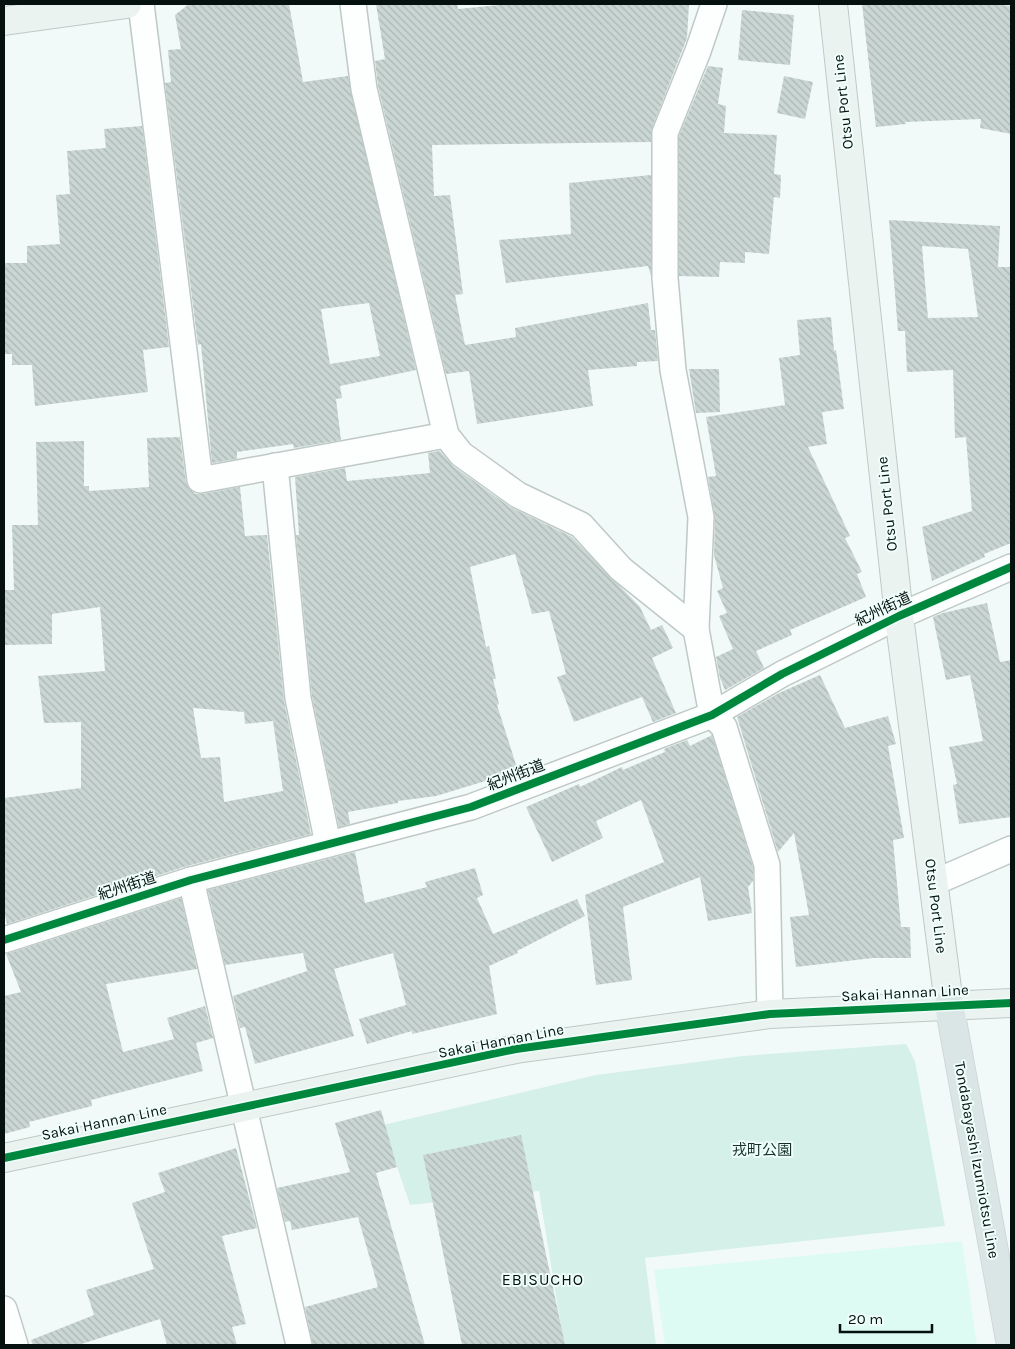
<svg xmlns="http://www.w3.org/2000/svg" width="1015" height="1349" viewBox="0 0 1015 1349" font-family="Karla,'Noto Sans JP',sans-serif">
	<defs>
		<pattern id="building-back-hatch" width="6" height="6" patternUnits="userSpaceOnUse" patternTransform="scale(1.25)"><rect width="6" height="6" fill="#cad6d3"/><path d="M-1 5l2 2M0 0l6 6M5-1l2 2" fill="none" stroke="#acb7b4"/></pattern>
	</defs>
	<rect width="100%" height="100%" fill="#f2faf9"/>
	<polygon fill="#ddfbf3" points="962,1241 977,1345 665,1345 654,1270"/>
	<polygon fill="#d4f0e9" points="906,1044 915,1061 945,1226 645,1258 656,1345 564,1345 539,1191 410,1205 383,1125 596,1075 743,1056"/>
	<g fill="url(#building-back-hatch)" fill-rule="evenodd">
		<path d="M 189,4 L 289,4 L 303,82 L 348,76 L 416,370 L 340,386 L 342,398 L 336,399 L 341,440 L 294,448 L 293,444 L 237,452 L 237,459 L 212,463 L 201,344 L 198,345 L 165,83 L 171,82 L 168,50 L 181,49 L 175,15 ZM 369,303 L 380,356 L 330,364 L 321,309 Z"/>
		<polygon points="376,4 457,4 458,9 510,4 689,4 687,38 652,128 651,142 432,145 434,196 450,195 463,294 455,295 465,345 516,337 515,328 648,303 651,330 655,330 658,361 637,362 637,366 588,370 593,406 477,424 469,371 446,374 378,86 375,61 385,59"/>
		<polygon points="862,4 991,4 1011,6 1011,134 980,128 981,119 905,122 906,124 876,127"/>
		<polygon points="742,10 794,15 790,65 738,60"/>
		<polygon points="708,66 723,68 718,104 726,106 724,133 777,135 774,174 781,175 780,198 774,197 769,254 745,252 745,263 720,262 719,277 679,276 679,136"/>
		<polygon points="784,76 813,82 805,119 777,113"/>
		<polygon points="142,126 169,347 143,350 148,392 35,406 32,365 12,365 12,354 4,354 4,263 27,263 27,246 60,244 56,195 70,194 67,151 106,148 104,129"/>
		<polygon points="651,175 651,276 648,266 506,283 499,240 571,234 569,183"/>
		<path d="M 889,220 L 1000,226 L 998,267 L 1011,267 L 1011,543 L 984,554 L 985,557 L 932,581 L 922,527 L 972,511 L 966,437 L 955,438 L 953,370 L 907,372 L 905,331 L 898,331 ZM 922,246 L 968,249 L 978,317 L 928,318 Z"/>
		<polygon points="831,317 834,351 836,350 844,409 822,412 827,444 808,447 850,536 845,538 862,572 857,574 866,597 790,630 792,635 756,651 764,668 725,690 720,678 716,657 733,649 719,616 727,613 717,591 723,588 714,555 715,517 708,477 716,476 706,417 785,405 779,358 800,355 797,320"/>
		<polygon points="689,369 719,369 720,412 696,413"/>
		<path d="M 180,437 L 186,482 L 189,489 L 195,494 L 202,494 L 240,487 L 245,536 L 267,535 L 284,701 L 311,834 L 187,866 L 7,924 L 4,912 L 4,798 L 81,788 L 81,722 L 44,723 L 38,676 L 105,671 L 100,607 L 52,614 L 52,644 L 4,645 L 4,590 L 14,590 L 12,525 L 38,525 L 36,442 L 84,441 L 84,486 L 89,486 L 89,491 L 149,487 L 147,438 ZM 193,708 L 244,712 L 245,724 L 273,721 L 283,791 L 224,802 L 220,757 L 201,758 Z"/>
		<polygon points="440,451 453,466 510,507 572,537 640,607 651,630 662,625 673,648 652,658 676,713 653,722 642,697 574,722 557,677 566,674 549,611 532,614 515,554 470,567 486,647 489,646 496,679 493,679 499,704 497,705 518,771 436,796 398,801 398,803 348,812 350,824 339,827 312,696 296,535 299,535 295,477 345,468 347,481 430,473 428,453"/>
		<polygon points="987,603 1000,662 1011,660 1011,817 959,824 953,785 957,784 949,747 983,741 970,675 946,680 933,617 943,613"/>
		<polygon points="820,675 845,728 888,716 896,744 888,746 904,838 893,840 901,927 910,927 911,958 873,958 796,967 790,917 809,915 794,833 778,852 737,717 779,693"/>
		<polygon points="712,735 753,867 753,881 748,887 752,913 708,921 700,877 623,907 632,980 596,985 585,895 664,862 641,800 596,821 603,838 552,862 526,807 579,784 580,787 622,767 623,770 665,752 664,749 687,740 690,746"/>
		<polygon points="355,852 365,903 427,887 425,882 475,868 483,895 477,898 493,934 577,899 585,916 517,951 518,953 489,966 497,1014 412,1034 412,1031 367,1044 359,1019 406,1005 393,953 334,969 354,1036 255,1064 245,1027 240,1028 233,996 307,971 303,953 225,965 208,890"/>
		<polygon points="181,898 197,969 106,984 123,1052 174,1039 167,1018 205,1006 213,1038 196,1043 203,1071 91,1100 92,1106 29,1122 30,1127 4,1134 4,996 21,992 6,954"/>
		<polygon points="381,1110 397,1167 376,1173 425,1345 313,1345 305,1307 378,1287 358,1217 292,1230 290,1221 285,1222 277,1188 350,1172 335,1123"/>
		<polygon points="521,1135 565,1345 462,1345 423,1155"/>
		<polygon points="236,1148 257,1228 222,1236 246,1324 232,1327 237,1345 167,1345 160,1319 78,1345 33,1345 31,1340 94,1315 86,1290 154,1269 132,1203 165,1192 158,1173"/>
	</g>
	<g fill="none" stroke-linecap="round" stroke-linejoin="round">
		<defs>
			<g id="street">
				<polyline points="141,4 200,480 446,435"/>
				<polyline points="353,4 364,89 446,435 461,454 518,495 581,525 621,569 696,629"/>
				<polyline points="714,4 698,51 665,133 665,278 673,370 701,517 696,629 712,715 724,727 767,865 770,1014"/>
				<polyline points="275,466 298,698 328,844"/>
				<polyline points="191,880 299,1345"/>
				<polyline points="933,883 1011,849"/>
				<polyline points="4,940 191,880 471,807 712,715 782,674 899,616 1011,567"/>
				<polyline points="4,1309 15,1345"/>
			</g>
			<g id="secondary">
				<polyline points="833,4 899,616 949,1004"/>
				<polyline points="4,21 127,4"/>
				<polyline points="4,1158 516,1049 770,1014 1011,1003"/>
			</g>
			<polyline id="primary" points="949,1004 1011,1345"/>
		</defs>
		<use href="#street" stroke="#bec9c6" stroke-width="28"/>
		<use href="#secondary" stroke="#bec9c6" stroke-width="30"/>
		<use href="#primary" stroke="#d2d7d6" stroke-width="30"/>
		<use href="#street" stroke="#fdfefe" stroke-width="25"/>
		<use href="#secondary" stroke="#ebf3f1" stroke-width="28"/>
		<use href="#primary" stroke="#dae6e5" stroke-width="28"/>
		<defs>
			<g id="cycleway">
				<polyline points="4,940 191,880 471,807 712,715 782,674 899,616 1011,567"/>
				<polyline points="4,1158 516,1049 770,1014 1011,1003"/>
			</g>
		</defs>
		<use href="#cycleway" stroke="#effefa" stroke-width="11"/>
		<use href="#cycleway" stroke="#00873e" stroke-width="8"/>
	</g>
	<g text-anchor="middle" stroke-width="4" stroke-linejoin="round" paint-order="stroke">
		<g font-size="15" fill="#04110e" stroke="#effefa">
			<text transform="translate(843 102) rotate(-96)" y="5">Otsu Port Line</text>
			<text transform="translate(887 504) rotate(-96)" y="5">Otsu Port Line</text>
			<text transform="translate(883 609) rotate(-25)" y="5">紀州街道</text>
			<text transform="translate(516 775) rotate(-21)" y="5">紀州街道</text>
			<text transform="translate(127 886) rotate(-18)" y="5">紀州街道</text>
			<text transform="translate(936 906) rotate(83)" y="5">Otsu Port Line</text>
			<text transform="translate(905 993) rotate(-3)" y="5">Sakai Hannan Line</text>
			<text transform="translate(501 1041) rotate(-11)" y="5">Sakai Hannan Line</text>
			<text transform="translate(104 1122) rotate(-12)" y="5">Sakai Hannan Line</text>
			<text transform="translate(977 1160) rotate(80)" y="5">Tondabayashi Izumiotsu Line</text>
		</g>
		<g font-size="15" fill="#12312a" stroke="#effefa">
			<text x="762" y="1155">戎町公園</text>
		</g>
		<g font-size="16" letter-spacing="1" fill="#04110e" stroke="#effefa">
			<text x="543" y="1285">EBISUCHO</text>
		</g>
	</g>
	<rect width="1015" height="1349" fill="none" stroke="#04110e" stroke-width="10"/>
	<path d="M840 1324v8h92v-8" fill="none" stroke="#04110e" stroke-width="2.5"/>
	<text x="848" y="1324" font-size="15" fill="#04110e" stroke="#effefa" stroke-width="4" paint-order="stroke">20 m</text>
</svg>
